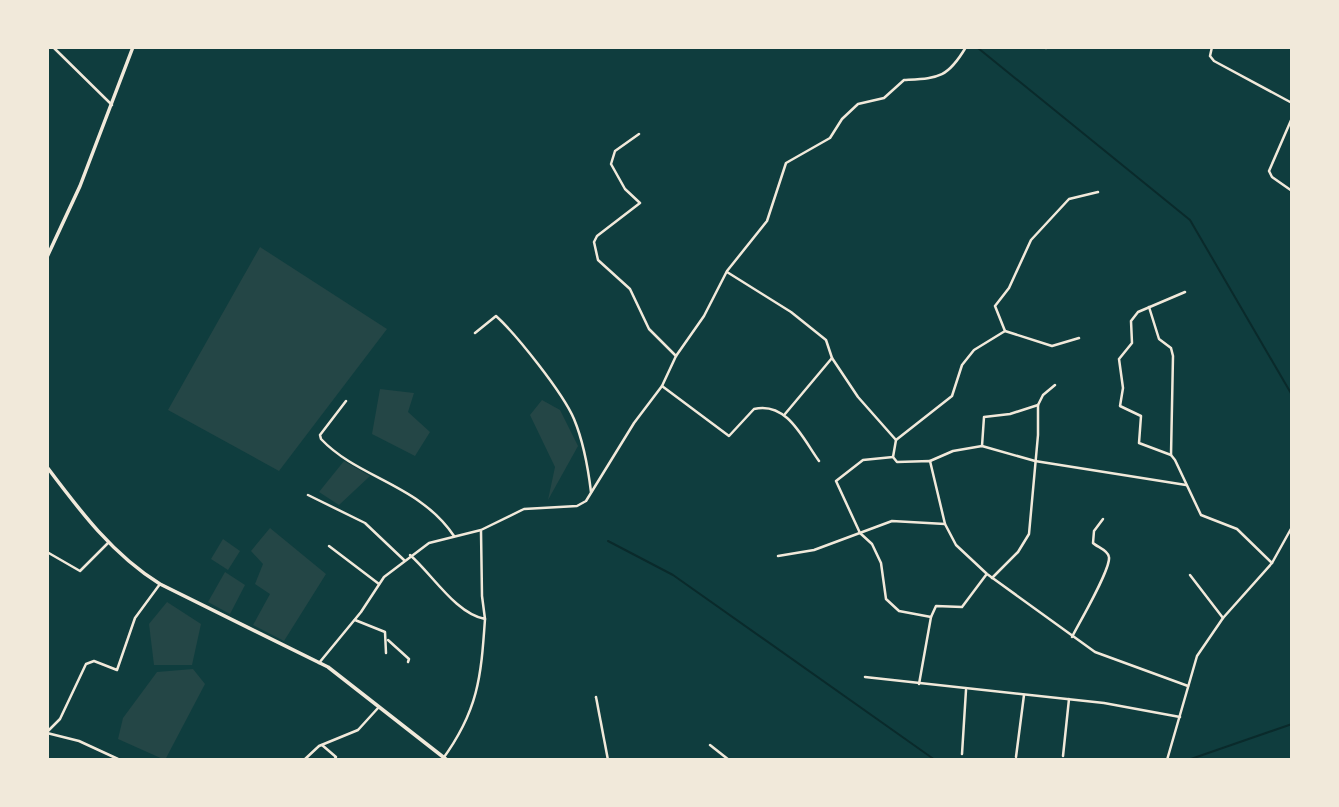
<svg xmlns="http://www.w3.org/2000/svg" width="1339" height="807" viewBox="0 0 1339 807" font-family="'Crimson Pro',serif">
	<rect width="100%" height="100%" fill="#0f3d3e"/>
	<g fill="#244646">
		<polygon points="260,247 387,329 279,471 168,410"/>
		<polygon points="380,389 414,393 408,412 430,432 415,456 372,434"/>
		<polygon points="542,400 560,410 578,446 548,500 555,467 530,415"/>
		<polygon points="344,461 370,476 339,505 319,492"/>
		<polygon points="270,528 326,574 284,641 253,625 270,594 255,584 263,564 251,551"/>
		<polygon points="223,539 240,551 228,570 211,559"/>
		<polygon points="225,572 245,585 230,614 208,602"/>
		<polygon points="167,602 201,624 192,665 154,665 149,624"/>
		<polygon points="193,669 205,684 165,760 118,739 123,718 157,672"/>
	</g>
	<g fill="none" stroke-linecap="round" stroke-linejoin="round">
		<g stroke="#0a2a2b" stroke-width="2">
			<polyline points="978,48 1190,220 1292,395"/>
			<polyline points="608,541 673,575 935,760"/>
			<polyline points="1188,760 1292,724"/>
		</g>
		<g stroke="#f1e9da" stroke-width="2.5">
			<polyline points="53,47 112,105"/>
			<polyline points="1046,47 1046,48"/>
			<polyline points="1212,47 1210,56 1214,61 1292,103"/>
			<polyline points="1292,118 1269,171 1272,177 1292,191"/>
			<polyline points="639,134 615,151 611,164 625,189 640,203 597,236 594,242 598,260 630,289 649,329 676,356"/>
			<polyline points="727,272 791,312 826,340 832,358 858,397 896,440 893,457 897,462 930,461 945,524 956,545 987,574 1095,652 1188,686"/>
			<polyline points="1185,292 1138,312 1131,321 1132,343 1119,359 1123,388 1120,406 1141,416 1139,443 1171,455 1175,460 1201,515 1237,529 1272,563"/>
			<polyline points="1149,307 1159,339 1171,348 1173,356 1171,455"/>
			<polyline points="1005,331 1052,346 1079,338"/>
			<path d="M 475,333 L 496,316 C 516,334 563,393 574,419 C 584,443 588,467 591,492"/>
			<path d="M 662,386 L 729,436 L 754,409 C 787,401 803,439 819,461"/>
			<path d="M 346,401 L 320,435 L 321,439 C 359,479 419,484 454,536"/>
			<polyline points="785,414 832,358"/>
			<polyline points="896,440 952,396 962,365 974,350 1005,331 995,306 1009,288 1031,240 1069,199 1098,192"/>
			<polyline points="982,446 984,417 1010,414 1038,405"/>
			<polyline points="893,457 863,460 836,481 860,533 872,544 881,563 886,599 899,611 931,617"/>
			<polyline points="930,461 953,451 982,446 1035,461 1186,485"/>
			<polyline points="308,495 365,523 404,560"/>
			<polyline points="329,546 379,584"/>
			<polyline points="47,552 80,571 108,543"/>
			<path d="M 410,555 C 432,574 456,614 485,619 L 482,596 L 481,531"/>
			<polyline points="778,556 814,550 892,521 945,524"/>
			<polyline points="1190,575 1223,618"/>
			<polyline points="992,578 1018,552 1029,534 1038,435 1038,405 1043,395 1055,385"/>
			<polyline points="355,620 385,632 386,653"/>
			<path d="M 1072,637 C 1079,623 1111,569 1109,557 C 1108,550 1097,547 1093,543 L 1094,531 L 1103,519"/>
			<polyline points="388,640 409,659 408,662"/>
			<path d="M 319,663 L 361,612 L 384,577 L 429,543 L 481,530 L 524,509 L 577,506 L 586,501 L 634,423 L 662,386 L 676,356 L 704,316 L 727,271 L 767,221 L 786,163 L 830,138 L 842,119 L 858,104 L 884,98 L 904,80 C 938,78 947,79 966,47"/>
			<polyline points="865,677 1104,703 1180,717"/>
			<polyline points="919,684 931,617 936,606 962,607 986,575"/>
			<polyline points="596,697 608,760"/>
			<polyline points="47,732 60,719 86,664 94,661 117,670 135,618 160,584"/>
			<polyline points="47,733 79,741 118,759"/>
			<polyline points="322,745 336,757 334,760"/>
			<polyline points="710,745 729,760"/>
			<polyline points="962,754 966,690"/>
			<polyline points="1063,756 1069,699"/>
			<polyline points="1016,757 1024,695"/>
			<polyline points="304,760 319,746 358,730 378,708"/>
			<path d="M 442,760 C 478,711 481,678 485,619"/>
			<polyline points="1167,760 1197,656 1223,618 1272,563 1292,527"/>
		</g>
		<g stroke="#f1e9da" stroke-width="3.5">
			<polyline points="47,257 80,186 133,47"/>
			<path d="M 47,467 C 80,511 113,555 160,584 L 328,667 L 447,760"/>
		</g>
	</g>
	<rect width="1339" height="807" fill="none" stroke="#f1e9da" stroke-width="98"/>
</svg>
